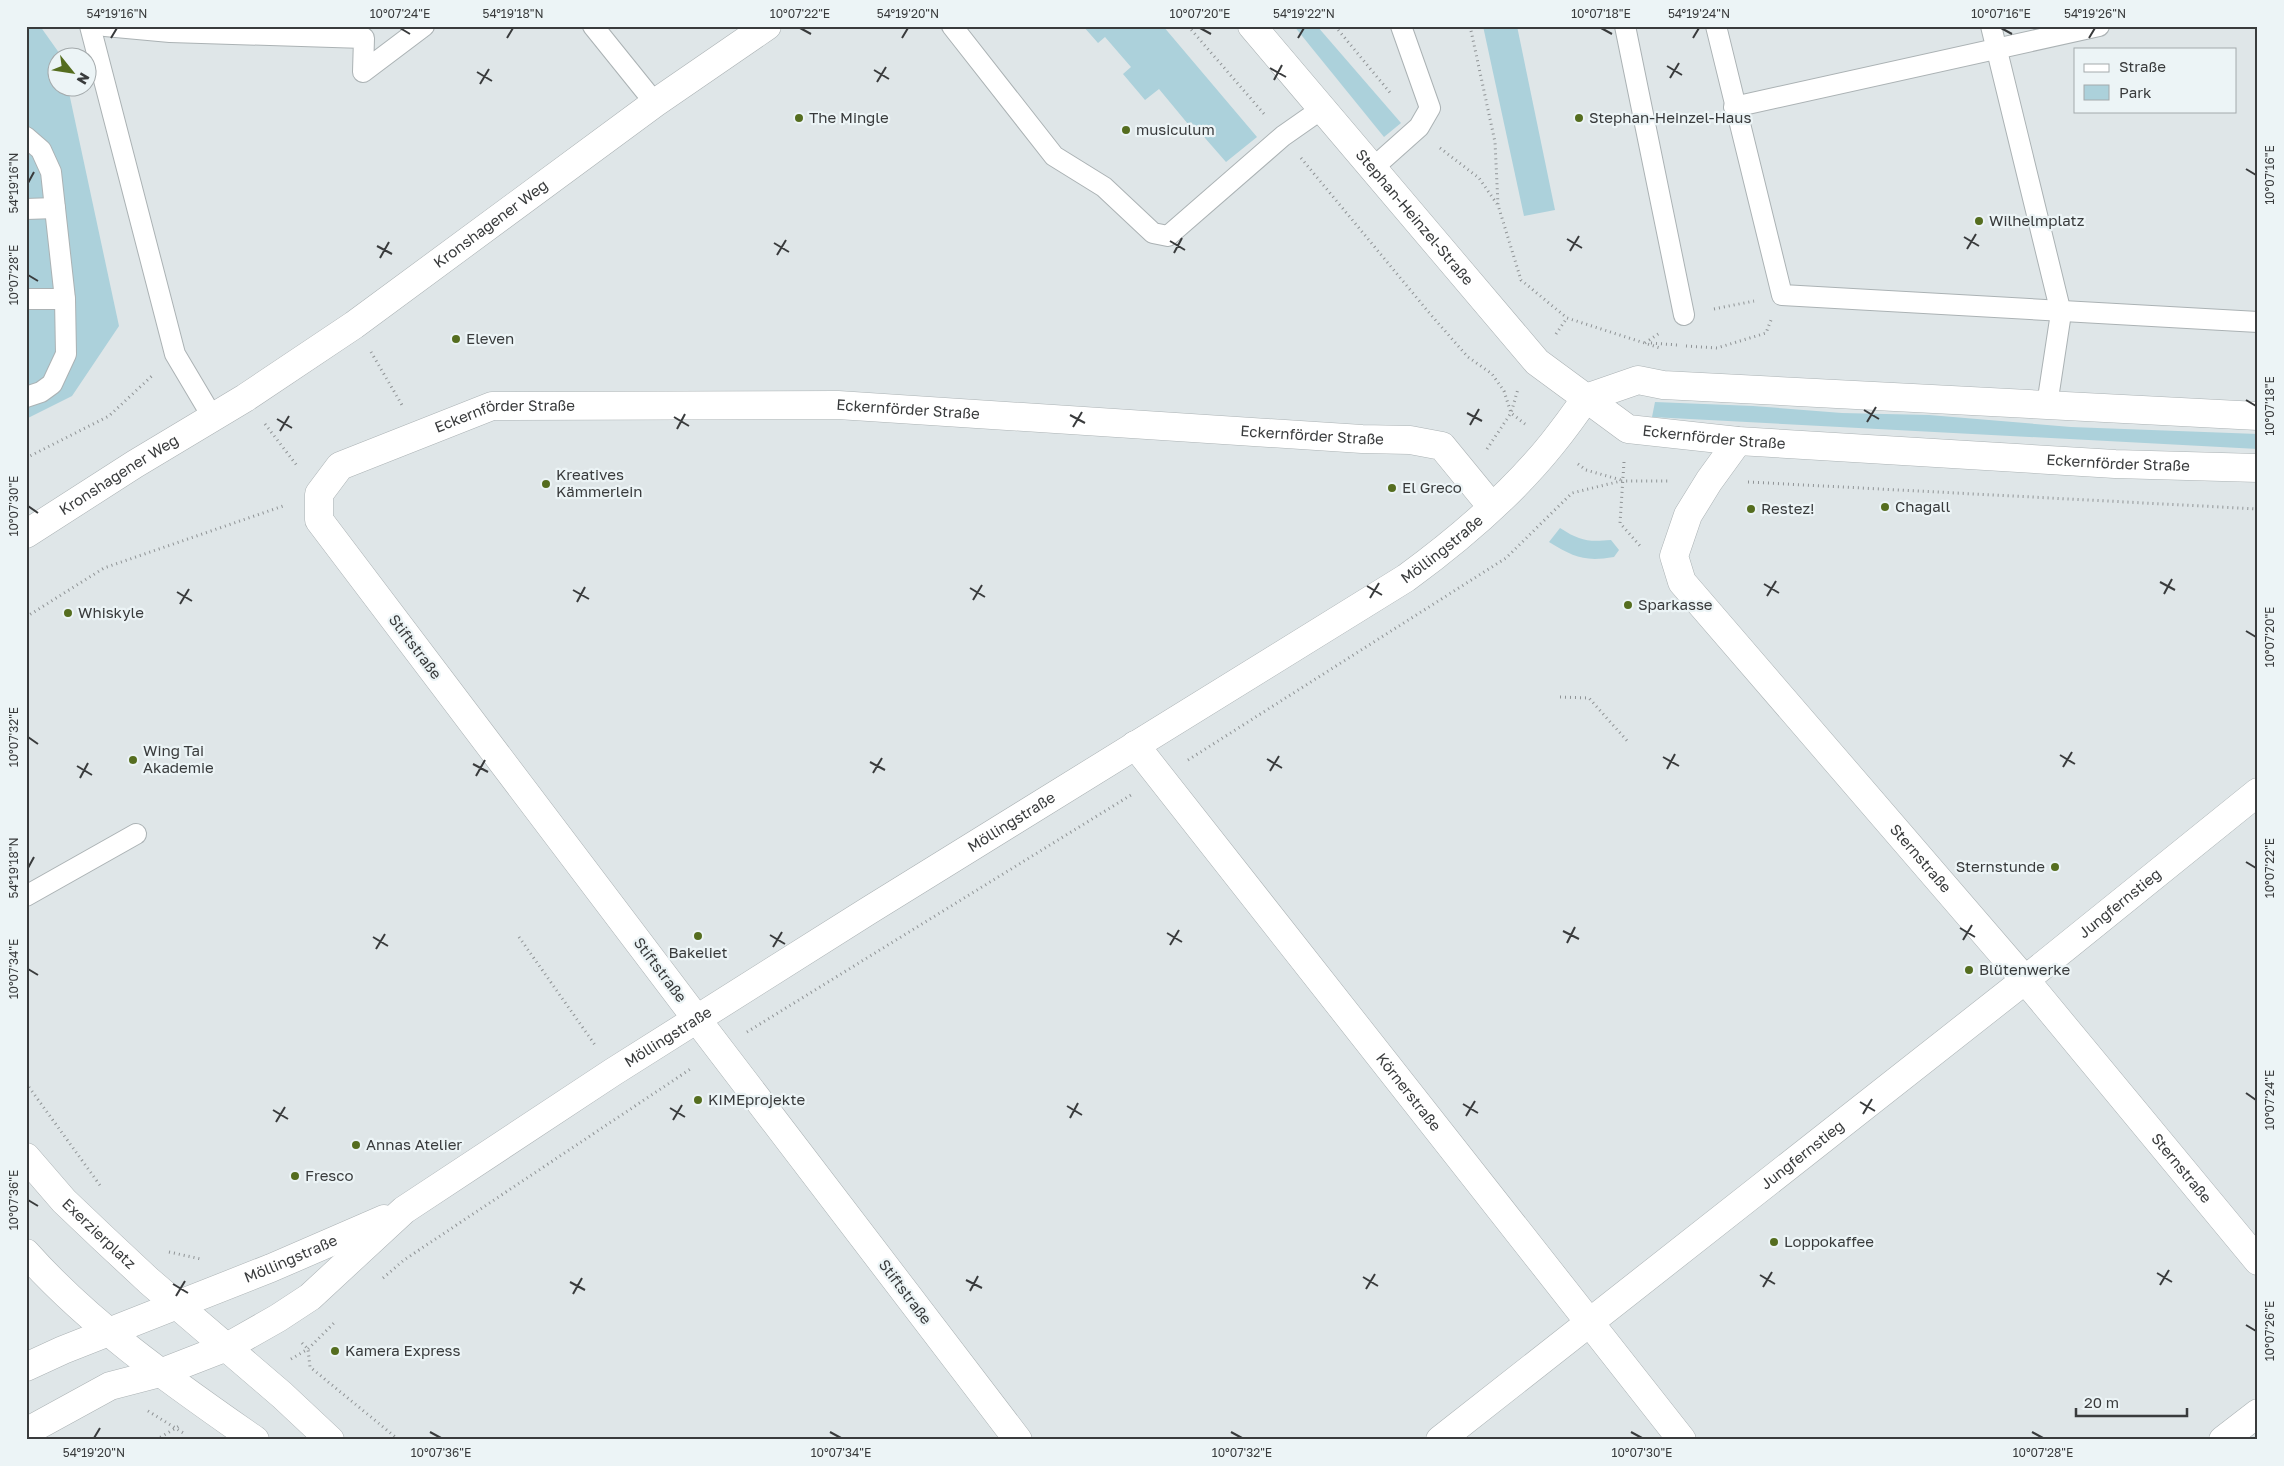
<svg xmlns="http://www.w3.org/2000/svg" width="2284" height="1466" viewBox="0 0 2284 1466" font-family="'Golos Text',sans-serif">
	<rect width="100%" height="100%" fill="#dfe6e8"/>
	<g fill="#acd1db">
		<polygon points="26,26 40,26 62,57 58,58 58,88 68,88 119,326 72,396 26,419"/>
		<polygon points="1083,26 1163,26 1257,137 1226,162 1191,122 1188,124 1159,89 1145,100 1123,74 1131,67 1105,37 1098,43"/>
		<polygon points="1294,26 1317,26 1401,123 1384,137"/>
		<polygon points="1483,26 1517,26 1555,210 1524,216"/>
		<polygon points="1655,402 1753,406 1842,413 1929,415 2071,427 2258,434 2258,449 1652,417"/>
		<path d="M 1560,528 C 1580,541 1588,542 1611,540 L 1619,550 L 1614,557 C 1584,562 1574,557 1549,542 Z"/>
	</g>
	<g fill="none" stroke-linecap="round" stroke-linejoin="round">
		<defs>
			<g id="service">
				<polyline points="90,26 175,354 213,418"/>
				<polyline points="105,26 170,32 364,38 363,72 424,26"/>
				<polyline points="593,26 655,103"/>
				<polyline points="952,26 1054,156 1104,187 1153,233 1168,236 1283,136 1323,108"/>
				<polyline points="1625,26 1684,315"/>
				<polyline points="1716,26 1782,295 2258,322"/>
				<polyline points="1991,26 2061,313 2047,405"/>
				<polyline points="1734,107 2099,26"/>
				<polyline points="26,137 41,150 51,172 65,299 66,354 52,384 41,392 26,397"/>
				<polyline points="1373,168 1419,127 1430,108 1401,26"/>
				<polyline points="26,209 55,208"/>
				<polyline points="26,299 65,299"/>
				<polyline points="26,896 136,834"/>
			</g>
			<g id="minor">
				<path id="s1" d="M 1738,441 L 1709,481 L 1688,515 L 1674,556 L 1682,582 L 2032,988 L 2258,1261"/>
				<path id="s2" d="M 1135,745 L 1682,1440"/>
				<path id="s3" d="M 1018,1440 L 708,1034 L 319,520 L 319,494 L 340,466 L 492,406 L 838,405 L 1362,439 L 1410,440 L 1442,446 L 1492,507"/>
				<path id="s4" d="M 1440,1440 L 2025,980 L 2258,792"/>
				<polyline points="2223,1440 2258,1413"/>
			</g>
			<g id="tertiary">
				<path id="s5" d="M 26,1367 L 63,1350 L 271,1268 L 384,1219"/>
				<path id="s6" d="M 26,1432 L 110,1386 L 160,1373 L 227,1347 L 278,1318 L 310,1297 L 404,1210 L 613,1072 L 868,911 L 1406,578 C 1458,540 1511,495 1552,444 C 1564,429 1575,414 1586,398"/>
			</g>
			<g id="secondary">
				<path id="s7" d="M 1252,26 L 1537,362 L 1628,429 L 1738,441 L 2115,464 L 2258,468"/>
				<polyline points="1586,398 1638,380 1663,385 2258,416"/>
				<path id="s8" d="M 26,534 L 135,464 L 245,398 L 354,325 L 655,103 L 767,26"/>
				<path id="s9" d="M 26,1157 L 64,1201 L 104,1239 L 149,1281 L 282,1395 L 330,1440"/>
				<path d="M 26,1253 C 92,1327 175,1384 255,1440"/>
			</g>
		</defs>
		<use href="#service" stroke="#abb2b4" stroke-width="22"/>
		<use href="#minor" stroke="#abb2b4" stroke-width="29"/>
		<use href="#tertiary" stroke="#abb2b4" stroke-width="29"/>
		<use href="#secondary" stroke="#abb2b4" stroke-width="29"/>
		<g stroke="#8f9395" stroke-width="3" stroke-dasharray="1 4" stroke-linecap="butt">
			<polyline points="1188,26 1265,115"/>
			<polyline points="1335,26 1392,95"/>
			<polyline points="1470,26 1495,142 1498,205 1521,280 1567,318 1660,348"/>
			<polyline points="1440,148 1479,178 1497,204"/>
			<polyline points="1301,158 1431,315 1468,357 1492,374 1504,391 1511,413 1525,424"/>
			<polyline points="1714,309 1754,301"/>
			<polyline points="1556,334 1567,318"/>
			<polyline points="1645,343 1661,332"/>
			<polyline points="1651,343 1677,345"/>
			<polyline points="1686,346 1717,348 1766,333 1771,320"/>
			<polyline points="371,352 402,405"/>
			<polyline points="265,424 298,467"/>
			<polyline points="1487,449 1511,413 1518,389"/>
			<polyline points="26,458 109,416 154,374"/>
			<polyline points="1624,462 1620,523 1641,547"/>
			<polyline points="1578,464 1586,470 1621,480"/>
			<polyline points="1748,482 2258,509"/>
			<polyline points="26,617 104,568 286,505"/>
			<polyline points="1560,697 1589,698 1629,743"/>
			<polyline points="1188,760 1506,558 1572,493 1621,481 1670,481"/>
			<polyline points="519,937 595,1045"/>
			<polyline points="747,1032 1131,795"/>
			<polyline points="26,1083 102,1188"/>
			<polyline points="169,1252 201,1259"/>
			<polyline points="383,1278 404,1260 692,1068"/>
			<polyline points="302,1343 308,1349 310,1367 399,1440"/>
			<polyline points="291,1359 308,1349 334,1323"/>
			<polyline points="148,1411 185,1434"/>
			<polyline points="156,1440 179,1426"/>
		</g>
		<use href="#service" stroke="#fff" stroke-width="20"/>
		<use href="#minor" stroke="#fff" stroke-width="28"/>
		<use href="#tertiary" stroke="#fff" stroke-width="28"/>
		<use href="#secondary" stroke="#fff" stroke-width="28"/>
	</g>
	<path fill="none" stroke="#393b3c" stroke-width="2" d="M 400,28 L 410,34M 800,28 L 811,34M 1200,28 L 1211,34M 1601,28 L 1612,34M 2001,28 L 2012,34M 111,38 L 117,28M 507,38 L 513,28M 902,38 L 908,28M 1298,38 L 1304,28M 1693,38 L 1699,28M 2089,38 L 2095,28M 1667,66 L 1682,75M 1270,68 L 1286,77M 874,70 L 889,79M 477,72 L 492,81M 1670,78 L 1679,63M 1274,80 L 1282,65M 877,82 L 886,67M 480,84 L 489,69M 2246,169 L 2256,175M 28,183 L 34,172M 1964,237 L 1979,246M 1567,239 L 1582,248M 1170,241 L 1185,250M 774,243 L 789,252M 377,246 L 392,254M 1967,249 L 1976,234M 1570,251 L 1579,236M 1174,253 L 1182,238M 777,255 L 786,240M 380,258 L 389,242M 28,275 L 38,281M 2246,400 L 2256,406M 1864,410 L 1879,419M 1467,413 L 1482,421M 1070,415 L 1085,423M 674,417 L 689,426M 277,419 L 292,428M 1867,422 L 1876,407M 1470,425 L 1479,409M 1073,427 L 1082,412M 677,429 L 685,414M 280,431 L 289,416M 28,506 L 38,513M 2160,582 L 2175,590M 1764,584 L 1779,593M 1367,586 L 1382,595M 970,588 L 985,597M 573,590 L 589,599M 177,592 L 192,601M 2164,594 L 2172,579M 1767,596 L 1776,581M 1370,598 L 1379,583M 973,600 L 982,585M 577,602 L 585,587M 180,604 L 189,589M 2246,631 L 2256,637M 28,737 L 38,744M 2060,755 L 2075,764M 1663,757 L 1679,766M 1267,759 L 1282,768M 870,762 L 885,770M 473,764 L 488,772M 77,766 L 92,775M 2063,767 L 2072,752M 1667,769 L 1675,754M 1270,771 L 1279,756M 873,773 L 882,758M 476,776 L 485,760M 80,778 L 88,763M 2246,862 L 2256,868M 28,868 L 34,857M 1960,928 L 1975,937M 1563,931 L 1579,939M 1167,933 L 1182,942M 770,935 L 785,944M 373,937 L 388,946M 1963,940 L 1972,925M 1567,943 L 1575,927M 1170,945 L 1179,930M 773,947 L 782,932M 376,949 L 385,934M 28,969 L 38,975M 2246,1093 L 2256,1100M 1860,1102 L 1875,1111M 1463,1104 L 1478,1113M 1067,1106 L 1082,1115M 670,1108 L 685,1117M 273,1110 L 288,1119M 1863,1114 L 1872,1099M 1466,1116 L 1475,1101M 1070,1118 L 1078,1103M 673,1120 L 682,1105M 276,1122 L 285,1107M 28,1200 L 38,1206M 2157,1273 L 2172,1282M 1760,1275 L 1775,1284M 1363,1277 L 1378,1286M 966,1280 L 982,1288M 570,1282 L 585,1290M 173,1284 L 188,1293M 2160,1285 L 2169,1270M 1763,1287 L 1772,1272M 1366,1289 L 1375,1274M 970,1291 L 978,1276M 573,1294 L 582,1278M 176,1296 L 185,1281M 2246,1325 L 2256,1331M 430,1432 L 441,1438M 830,1432 L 841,1438M 1231,1432 L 1242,1438M 1631,1432 L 1642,1438M 2032,1432 L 2043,1438M 94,1438 L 100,1428"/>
	<g fill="#556d1f" stroke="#ecf4f6" stroke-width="2">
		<circle cx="799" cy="118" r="5"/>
		<circle cx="1579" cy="118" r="5"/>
		<circle cx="1126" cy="130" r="5"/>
		<circle cx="1979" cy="221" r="5"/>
		<circle cx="456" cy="339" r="5"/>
		<circle cx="546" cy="484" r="5"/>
		<circle cx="1392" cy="488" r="5"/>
		<circle cx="1885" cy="507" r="5"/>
		<circle cx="1751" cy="509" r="5"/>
		<circle cx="1628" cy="605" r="5"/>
		<circle cx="68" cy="613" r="5"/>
		<circle cx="133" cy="760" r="5"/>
		<circle cx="2055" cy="867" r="5"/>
		<circle cx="698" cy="936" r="5"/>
		<circle cx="1969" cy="970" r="5"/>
		<circle cx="698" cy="1100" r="5"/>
		<circle cx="356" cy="1145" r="5"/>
		<circle cx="295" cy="1176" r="5"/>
		<circle cx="1774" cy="1242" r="5"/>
		<circle cx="335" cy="1351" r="5"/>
	</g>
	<g text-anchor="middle" stroke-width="4.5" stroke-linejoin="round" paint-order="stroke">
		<g font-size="15" fill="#393b3c" stroke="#ecf4f6" text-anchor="start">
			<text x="809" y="123">The Mingle</text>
			<text x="1589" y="123">Stephan-Heinzel-Haus</text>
			<text x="1136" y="135">musiculum</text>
			<text x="1989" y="226">Wilhelmplatz</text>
			<text x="466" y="344">Eleven</text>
			<text x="556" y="480">Kreatives<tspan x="556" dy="17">Kämmerlein</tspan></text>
			<text x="1402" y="493">El Greco</text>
			<text x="1895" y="512">Chagall</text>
			<text x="1761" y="514">Restez!</text>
			<text x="1638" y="610">Sparkasse</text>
			<text x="78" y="618">Whiskyle</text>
			<text x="143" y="756">Wing Tai<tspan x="143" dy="17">Akademie</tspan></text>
			<text x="2045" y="872" text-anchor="end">Sternstunde</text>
			<text x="698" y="958" text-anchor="middle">Bakeliet</text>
			<text x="1979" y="975">Blütenwerke</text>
			<text x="708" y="1105">KIMEprojekte</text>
			<text x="366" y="1150">Annas Atelier</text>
			<text x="305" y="1181">Fresco</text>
			<text x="1784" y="1247">Loppokaffee</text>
			<text x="345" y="1356">Kamera Express</text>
		</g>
		<g font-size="15" fill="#393b3c" stroke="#ecf4f6">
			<text dy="5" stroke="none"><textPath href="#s7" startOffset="251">Stephan-Heinzel-Straße</textPath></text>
			<text dy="5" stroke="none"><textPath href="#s8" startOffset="559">Kronshagener Weg</textPath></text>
			<text dy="5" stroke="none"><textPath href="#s3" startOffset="1796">Eckernförder Straße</textPath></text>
			<text dy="5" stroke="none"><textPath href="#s3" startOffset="1391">Eckernförder Straße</textPath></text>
			<text dy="5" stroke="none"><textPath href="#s3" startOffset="2201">Eckernförder Straße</textPath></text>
			<text dy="5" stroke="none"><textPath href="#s7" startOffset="640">Eckernförder Straße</textPath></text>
			<text dy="5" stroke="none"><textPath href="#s7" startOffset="1045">Eckernförder Straße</textPath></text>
			<text dy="5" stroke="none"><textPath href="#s8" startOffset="110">Kronshagener Weg</textPath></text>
			<text dy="5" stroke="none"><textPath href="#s6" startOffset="1675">Möllingstraße</textPath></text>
			<text transform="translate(415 647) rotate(53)" y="5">Stiftstraße</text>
			<text dy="5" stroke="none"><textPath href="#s6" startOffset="1165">Möllingstraße</textPath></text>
			<text dy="5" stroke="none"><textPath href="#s1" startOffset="525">Sternstraße</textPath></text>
			<text dy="5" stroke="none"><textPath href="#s4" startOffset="866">Jungfernstieg</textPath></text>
			<text transform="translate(660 970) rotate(53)" y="5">Stiftstraße</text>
			<text dy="5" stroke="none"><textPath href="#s6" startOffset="760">Möllingstraße</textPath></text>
			<text dy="5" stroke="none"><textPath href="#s2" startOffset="442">Körnerstraße</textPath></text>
			<text dy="5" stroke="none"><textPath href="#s4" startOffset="461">Jungfernstieg</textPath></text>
			<text dy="5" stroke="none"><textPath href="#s1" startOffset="930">Sternstraße</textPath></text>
			<text dy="5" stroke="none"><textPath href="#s9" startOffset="106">Exerzierplatz</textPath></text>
			<text dy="5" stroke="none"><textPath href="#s5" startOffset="286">Möllingstraße</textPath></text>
			<text transform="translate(905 1292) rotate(53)" y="5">Stiftstraße</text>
		</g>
	</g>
	<rect width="2284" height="1466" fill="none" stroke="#ecf4f6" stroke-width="55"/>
	<rect x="2074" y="48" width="162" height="65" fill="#ecf4f6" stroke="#a4aaac"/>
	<rect x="2084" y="64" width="25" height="8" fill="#ffffff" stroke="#a4aaac"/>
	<text x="2119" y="72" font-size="15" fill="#393b3c">Straße</text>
	<rect x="2084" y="85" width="25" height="15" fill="#acd1db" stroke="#a4aaac"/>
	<text x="2119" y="98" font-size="15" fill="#393b3c">Park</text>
	<g transform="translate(72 72) rotate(120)"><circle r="24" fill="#ecf4f6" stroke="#a4aaac"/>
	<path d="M0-4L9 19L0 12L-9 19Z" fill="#556d1f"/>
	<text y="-8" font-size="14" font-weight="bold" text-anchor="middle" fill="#393b3c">N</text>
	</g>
	<path d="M2076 1408v8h111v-8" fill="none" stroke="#393b3c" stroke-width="2.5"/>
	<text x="2084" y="1408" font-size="15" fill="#393b3c" stroke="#ecf4f6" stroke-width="4" paint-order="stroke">20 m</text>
	<rect x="28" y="28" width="2228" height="1410" fill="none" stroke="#393b3c" stroke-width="2"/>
	<g font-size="12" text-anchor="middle" fill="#393b3c">
		<text x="117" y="18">54°19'16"N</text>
		<text x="400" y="18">10°07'24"E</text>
		<text x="513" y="18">54°19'18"N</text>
		<text x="800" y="18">10°07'22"E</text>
		<text x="908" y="18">54°19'20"N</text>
		<text x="1200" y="18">10°07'20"E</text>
		<text x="1304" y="18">54°19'22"N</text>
		<text x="1601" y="18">10°07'18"E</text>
		<text x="1699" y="18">54°19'24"N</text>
		<text x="2001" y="18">10°07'16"E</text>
		<text x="2095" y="18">54°19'26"N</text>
		<text transform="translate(2270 175) rotate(-90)" y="4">10°07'16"E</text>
		<text transform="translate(14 183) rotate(-90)" y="4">54°19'16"N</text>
		<text transform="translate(14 275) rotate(-90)" y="4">10°07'28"E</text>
		<text transform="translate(2270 406) rotate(-90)" y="4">10°07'18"E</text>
		<text transform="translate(14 506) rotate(-90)" y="4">10°07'30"E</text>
		<text transform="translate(2270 637) rotate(-90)" y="4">10°07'20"E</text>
		<text transform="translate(14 737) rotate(-90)" y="4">10°07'32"E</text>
		<text transform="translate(14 868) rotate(-90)" y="4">54°19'18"N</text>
		<text transform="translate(2270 868) rotate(-90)" y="4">10°07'22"E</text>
		<text transform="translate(14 969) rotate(-90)" y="4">10°07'34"E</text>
		<text transform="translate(2270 1100) rotate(-90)" y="4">10°07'24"E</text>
		<text transform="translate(14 1200) rotate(-90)" y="4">10°07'36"E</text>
		<text transform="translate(2270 1331) rotate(-90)" y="4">10°07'26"E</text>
		<text x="94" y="1457">54°19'20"N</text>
		<text x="441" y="1457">10°07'36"E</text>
		<text x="841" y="1457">10°07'34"E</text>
		<text x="1242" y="1457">10°07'32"E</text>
		<text x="1642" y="1457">10°07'30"E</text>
		<text x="2043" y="1457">10°07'28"E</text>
	</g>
</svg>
